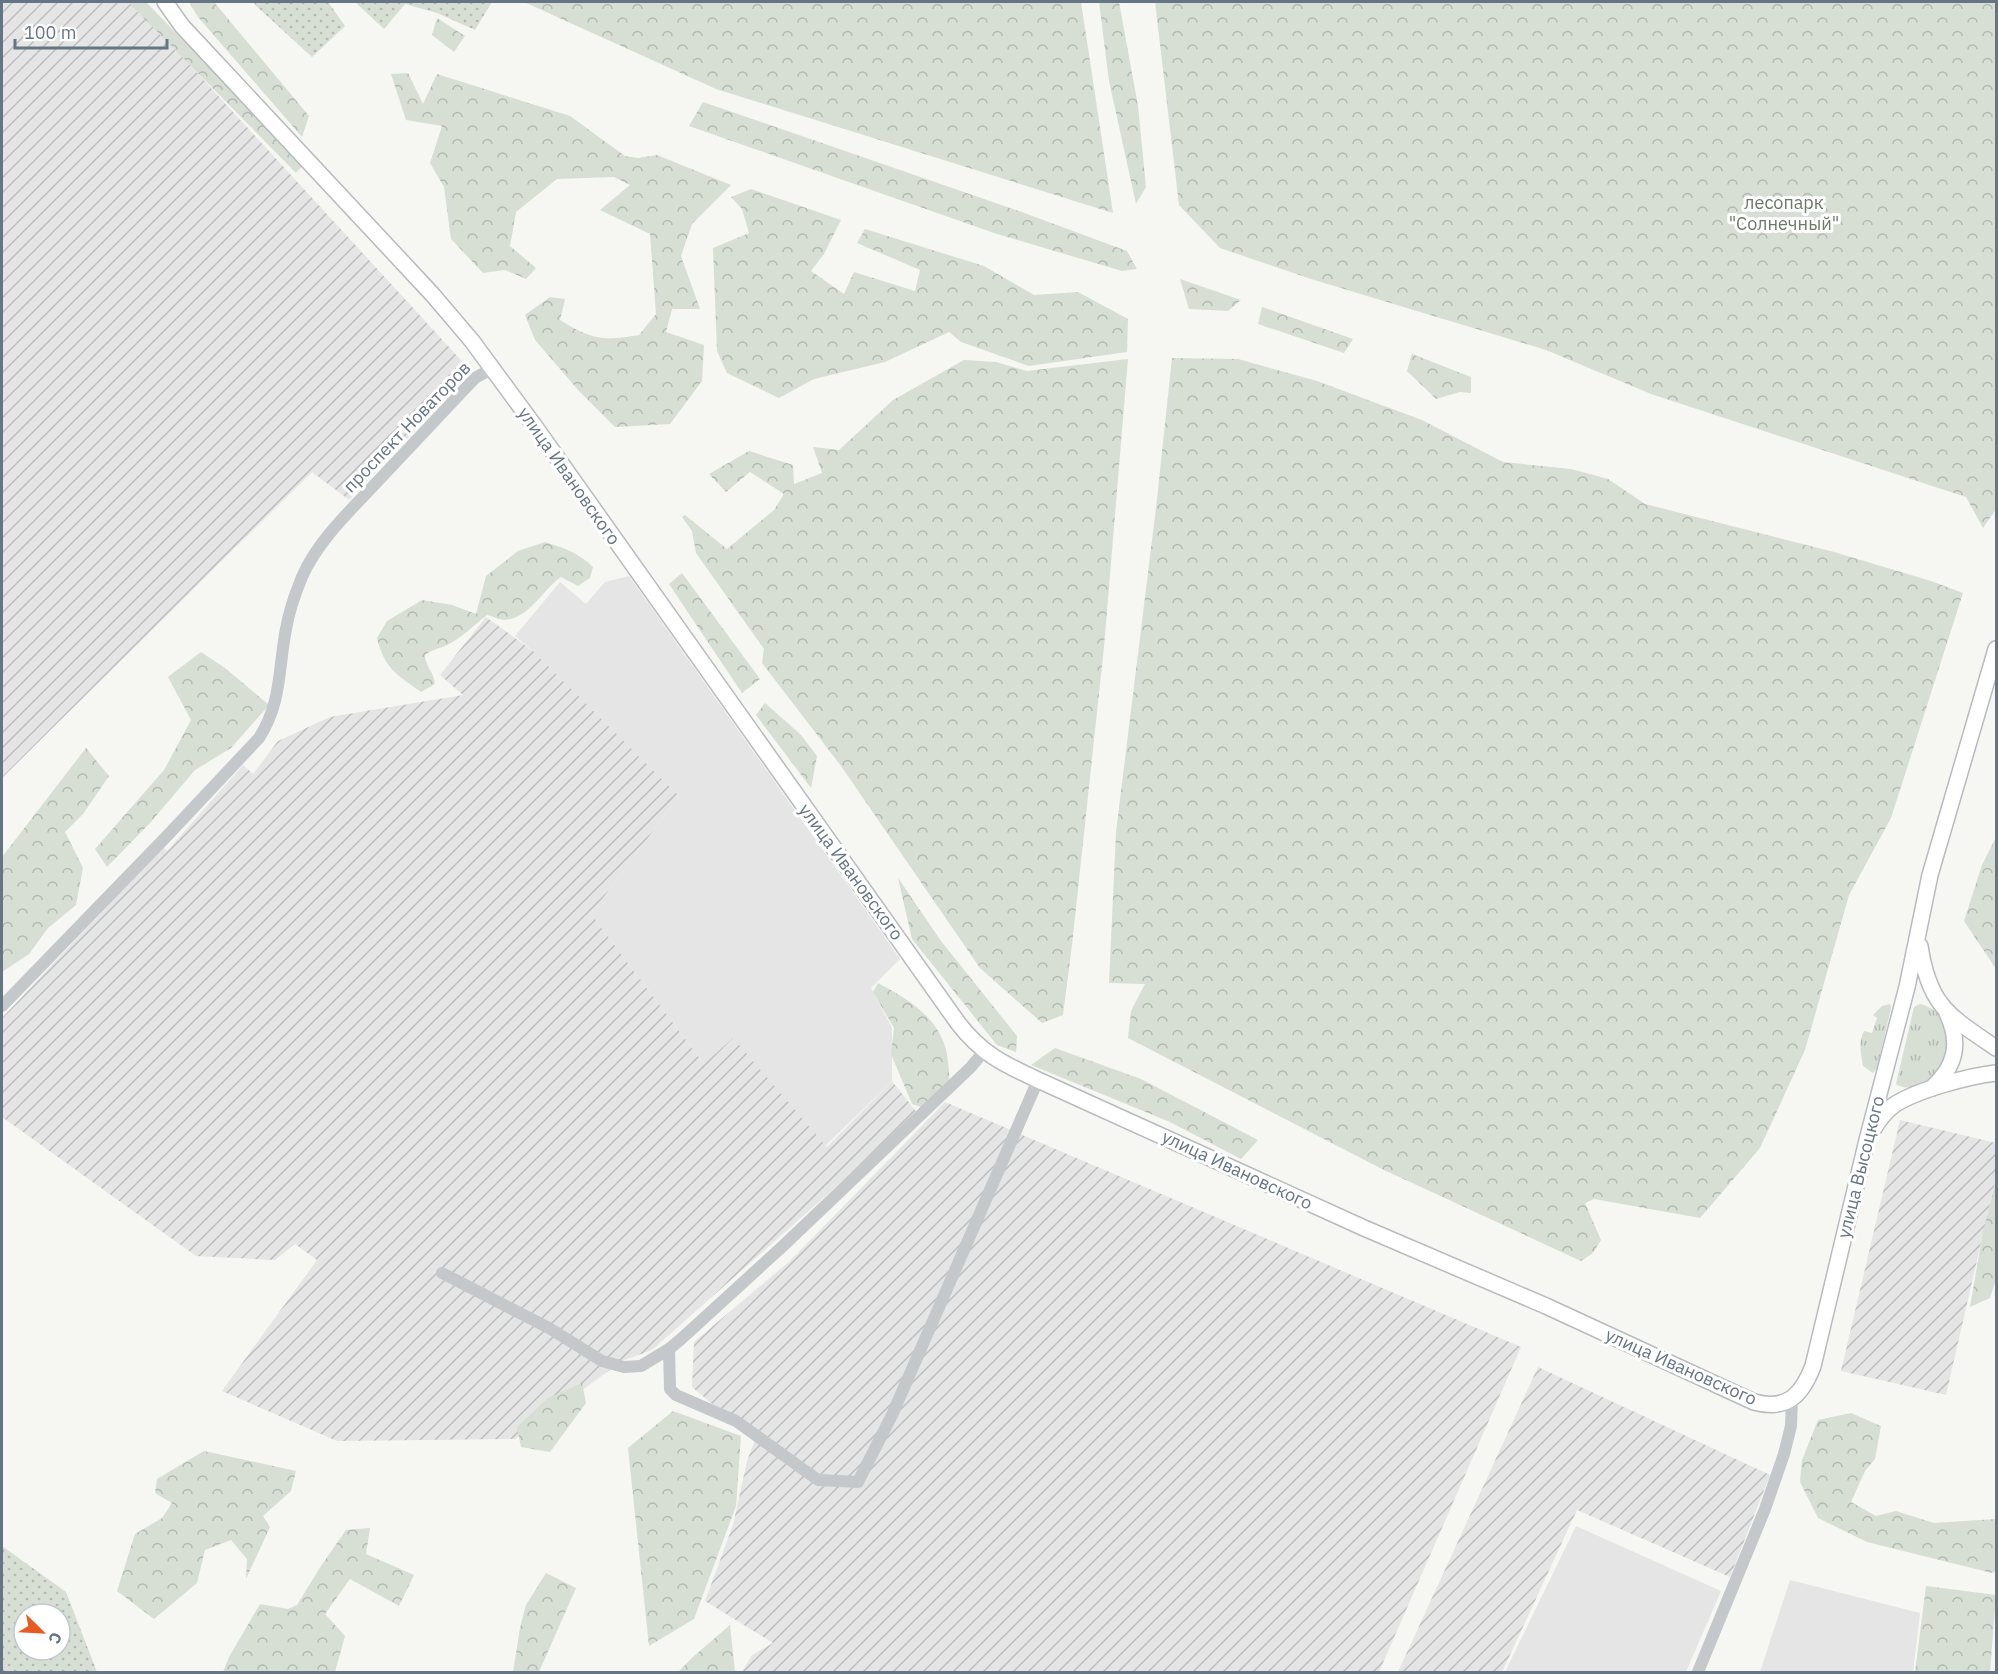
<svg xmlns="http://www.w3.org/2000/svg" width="1998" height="1674" viewBox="0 0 1998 1674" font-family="'IBM Plex Sans',sans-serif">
	<defs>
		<pattern id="industrial-furrows" width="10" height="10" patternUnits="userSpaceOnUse" patternTransform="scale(1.5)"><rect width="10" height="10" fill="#e4e5e4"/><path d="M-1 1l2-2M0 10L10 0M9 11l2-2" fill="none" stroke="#bcbebe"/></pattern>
		<pattern id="grass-tufts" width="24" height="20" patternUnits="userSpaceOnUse" patternTransform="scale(1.5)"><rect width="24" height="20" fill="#d7ded4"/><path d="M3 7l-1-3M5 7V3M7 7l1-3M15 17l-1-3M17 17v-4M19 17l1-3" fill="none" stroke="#b2b9b2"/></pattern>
		<pattern id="forest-crowns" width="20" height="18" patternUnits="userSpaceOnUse" patternTransform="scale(1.5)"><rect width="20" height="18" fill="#d7ded4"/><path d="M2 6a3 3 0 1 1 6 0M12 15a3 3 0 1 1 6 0" fill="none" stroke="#b2b9b2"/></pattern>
		<pattern id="garden-dots" width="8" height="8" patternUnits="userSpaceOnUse" patternTransform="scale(1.5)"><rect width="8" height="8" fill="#d7ded4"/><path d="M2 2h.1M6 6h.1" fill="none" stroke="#b2b9b2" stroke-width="1.8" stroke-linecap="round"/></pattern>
	</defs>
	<rect width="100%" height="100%" fill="#f6f6f3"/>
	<g fill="#e4e5e4">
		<polygon points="629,576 900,959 871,988 892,1028 892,1081 825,1146 733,1039 705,1065 591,914 679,796 533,651 515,636 560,582 586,604 605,582"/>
		<polygon points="1576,1526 1721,1591 1686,1672 1505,1672"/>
		<polygon points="1790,1580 1920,1613 1913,1672 1760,1672"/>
	</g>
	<g fill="url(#industrial-furrows)">
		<polygon points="2,2 132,2 471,371 349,500 312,472 2,778"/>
		<polygon points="486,617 533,651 679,796 591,914 704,1064 733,1038 827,1147 892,1081 918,1114 652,1350 622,1361 515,1439 337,1441 222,1391 317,1260 295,1244 275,1260 196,1256 2,1117 2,1018 163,847 167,851 243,765 253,774 278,741 330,717 463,695 440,675"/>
		<polygon points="945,1102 1521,1347 1379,1672 742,1672 752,1655 773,1643 705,1601 733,1525 747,1461 755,1440 692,1387 694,1342 791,1260"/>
		<polygon points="1900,1120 1996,1143 1996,1178 1946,1395 1841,1371"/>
		<polygon points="1538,1367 1770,1475 1730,1577 1577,1510 1502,1672 1398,1672"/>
	</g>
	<g fill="url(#grass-tufts)">
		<path d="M 1890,1004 L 1891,1008 L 1877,1068 L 1873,1073 L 1863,1066 C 1861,1054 1858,1042 1864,1031 L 1872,1033 L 1877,1018 L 1873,1015 L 1882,1006 Z"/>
		<path d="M 1920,1004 C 1962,1014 1952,1079 1914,1087 C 1907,1088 1902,1088 1896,1084 L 1914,1007 Z"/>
	</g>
	<g fill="url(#forest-crowns)">
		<polygon points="128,2 146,2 303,165 296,173"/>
		<polygon points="189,2 214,2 309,116 302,137 198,17"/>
		<polygon points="524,2 1081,2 1113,213 716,89"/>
		<polygon points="1099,2 1119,2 1138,106 1146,187 1136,204 1109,81"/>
		<polygon points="1155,2 1996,2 1996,509 1983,528 1966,497 1651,394 1546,350 1311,279 1220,248 1179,205"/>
		<polygon points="437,18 465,36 454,52 432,35"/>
		<path d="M 408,73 L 423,104 L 437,74 L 570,116 L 625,156 L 638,158 L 657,155 L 731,185 L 692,224 L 681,256 L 700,309 L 672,309 L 666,332 L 704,345 L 702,381 L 670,424 L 615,427 L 579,391 L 535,340 L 525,315 L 550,297 L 565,299 L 560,320 C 592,340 603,341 639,335 L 656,314 L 650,234 L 600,210 L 630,185 L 614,177 L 557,179 L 516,212 L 510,246 L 536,268 L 526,279 L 505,270 L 483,273 L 451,239 L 444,187 L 430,163 L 442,126 L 406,120 L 391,74 Z"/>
		<polygon points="703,102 1019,211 1127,251 1137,269 1122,271 994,233 689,126"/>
		<polygon points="751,189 841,220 824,254 811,271 844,294 854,272 915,291 920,270 857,243 865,229 984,266 1034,295 1078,292 1128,319 1127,352 1029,366 961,342 949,332 885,362 814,379 779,398 727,373 717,351 713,248 749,233 742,209 731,197"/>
		<polygon points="1180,279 1241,300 1228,311 1189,309"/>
		<polygon points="1262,307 1353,339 1344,353 1258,324"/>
		<polygon points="1412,354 1471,377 1471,393 1460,392 1436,399 1407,371"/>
		<polygon points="1172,358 1238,359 1317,381 1422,420 1503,462 1571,469 1608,479 1645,504 1834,552 1931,581 1963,593 1891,818 1849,895 1805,1050 1760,1148 1700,1218 1594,1199 1585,1203 1601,1240 1593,1253 1581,1261 1382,1169 1128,1038 1131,1011 1145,984 1109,983 1116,832 1156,508"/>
		<polygon points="1128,359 1104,647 1072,945 1063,1015 1042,1023 980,968 841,766 762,663 764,649 696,553 692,531 682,517 685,515 727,549 774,510 784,494 750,472 726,492 709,474 749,451 793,465 794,484 822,473 813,447 839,450 893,400 964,360 996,362 1027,371"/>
		<path d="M 545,542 C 564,548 579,553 593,567 L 590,578 L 578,586 L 561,577 C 542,590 531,617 505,620 C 499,620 492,616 487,615 C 474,625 462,638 447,645 C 439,649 432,649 425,655 C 425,666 434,672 435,684 L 421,692 C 396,674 385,669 377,638 L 387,621 L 422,600 L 452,605 L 476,614 L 486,576 L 518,551 Z"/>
		<polygon points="682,573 760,679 742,693 669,584"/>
		<polygon points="201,652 225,668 269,705 231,748 195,770 150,823 107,867 95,849 164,770 191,720 168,677"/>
		<polygon points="765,703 801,735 817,756 811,788 756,715"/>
		<polygon points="86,748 109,776 83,814 65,832 83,868 76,905 48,928 29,954 2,972 2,857"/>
		<polygon points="1996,837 1996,969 1964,921 1982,865"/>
		<polygon points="898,878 941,941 1017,1036 1016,1052 997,1045 912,939"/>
		<path d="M 878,983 C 906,998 935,1015 945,1046 C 949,1059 949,1075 950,1088 L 929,1110 L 912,1104 L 891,1054 L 894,1028 L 873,992 Z"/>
		<polygon points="1055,1048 1141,1079 1258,1140 1241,1159 1170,1122 1031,1065"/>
		<polygon points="1996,1180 1996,1279 1990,1298 1970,1307 1983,1232"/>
		<polygon points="582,1383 586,1403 550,1452 521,1447 517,1427 548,1398"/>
		<polygon points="673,1411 741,1436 736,1506 694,1619 649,1646 628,1448"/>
		<polygon points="1851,1413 1881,1426 1875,1459 1865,1471 1851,1502 1876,1516 1896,1511 1934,1523 1996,1519 1996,1571 1992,1573 1867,1542 1818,1518 1800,1482 1802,1460 1818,1420"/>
		<polygon points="204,1451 296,1471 291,1491 263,1516 270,1527 246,1579 247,1559 231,1540 205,1550 197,1583 154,1619 117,1591 135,1534 162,1518 172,1503 155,1493 157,1479"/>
		<polygon points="370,1528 366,1554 414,1575 399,1606 350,1579 325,1614 345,1636 335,1672 223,1672 229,1657 260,1604 288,1609 297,1605 321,1566 346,1530"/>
		<polygon points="546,1573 576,1588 539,1672 513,1672 520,1628 526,1605"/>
		<polygon points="1926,1586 1996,1595 1990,1672 1915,1672"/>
		<polygon points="730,1625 735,1672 678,1672 694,1656"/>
	</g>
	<g fill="url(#garden-dots)" fill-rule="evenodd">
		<polygon points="256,2 328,2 345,26 312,57 254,4"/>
		<polygon points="355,2 492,2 475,30 437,13 405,4 384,29"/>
		<path d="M 2,1546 L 66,1592 L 97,1672 L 2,1672 ZM 24,1614 L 60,1614 L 60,1650 L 24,1650 Z"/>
	</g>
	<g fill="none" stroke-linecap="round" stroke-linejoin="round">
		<defs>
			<g id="major">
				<path d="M 165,2 L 182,26 L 432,294 L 472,341 L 536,428 L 958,1023 C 981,1053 1003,1064 1038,1080 L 1364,1228 L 1546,1306 L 1754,1402 C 1787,1411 1802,1395 1813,1366 L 1867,1140 L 1907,987 L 1930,875 L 1996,649"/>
				<path d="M 1920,946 C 1929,1006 1949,1016 1996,1048"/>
				<path d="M 1932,1088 C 1956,1066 1961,1043 1947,1013"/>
				<path d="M 1873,1130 C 1878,1121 1885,1112 1894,1105 C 1917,1090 1969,1076 1996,1073"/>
			</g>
		</defs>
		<use href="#major" stroke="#b7bbbf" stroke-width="18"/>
		<g stroke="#c4c8cb" stroke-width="12">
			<path d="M 2,1006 L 166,837 L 259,738 C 282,702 278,670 286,629 C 289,611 295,594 302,577 C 318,540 351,510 378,481 C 410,447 443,412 475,378 L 493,368"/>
			<polyline points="442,1273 549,1328 602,1361 624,1367 641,1366 669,1349 680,1340 784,1245 971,1067 984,1051"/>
			<polyline points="669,1349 670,1389 676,1395 736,1421 818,1480 858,1482 892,1415 1038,1080"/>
			<polyline points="1698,1672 1765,1509 1784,1454 1791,1426 1792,1399"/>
		</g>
		<use href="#major" stroke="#fff" stroke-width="15"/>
	</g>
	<g text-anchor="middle" stroke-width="6" stroke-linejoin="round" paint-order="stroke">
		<g font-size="18" fill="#677c64" stroke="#fff">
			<text x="1784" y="209">лесопарк<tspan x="1784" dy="21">"Солнечный"</tspan></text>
		</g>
		<g font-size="18" fill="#657585" stroke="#fff">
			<text transform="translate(407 427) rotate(-46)" y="6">проспект Новаторов</text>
			<text transform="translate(569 476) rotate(55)" y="6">улица Ивановского</text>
			<text transform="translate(851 872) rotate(54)" y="6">улица Ивановского</text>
			<text transform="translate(1861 1167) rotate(-76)" y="6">улица Высоцкого</text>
			<text transform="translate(1237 1170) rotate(25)" y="6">улица Ивановского</text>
			<text transform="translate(1681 1367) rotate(24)" y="6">улица Ивановского</text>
		</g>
	</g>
	<rect width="1998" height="1674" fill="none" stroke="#657585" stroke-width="6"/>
	<g transform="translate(42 1632) rotate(114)"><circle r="28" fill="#ffffff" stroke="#c1c8ce" stroke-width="1.5"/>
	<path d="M0-4.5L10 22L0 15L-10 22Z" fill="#e75b22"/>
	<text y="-9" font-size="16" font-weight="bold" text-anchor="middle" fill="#657585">С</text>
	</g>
	<path d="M15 39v9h152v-9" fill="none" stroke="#657585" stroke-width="3"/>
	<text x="24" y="39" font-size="18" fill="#657585" stroke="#ffffff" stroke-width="4.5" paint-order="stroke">100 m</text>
</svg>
